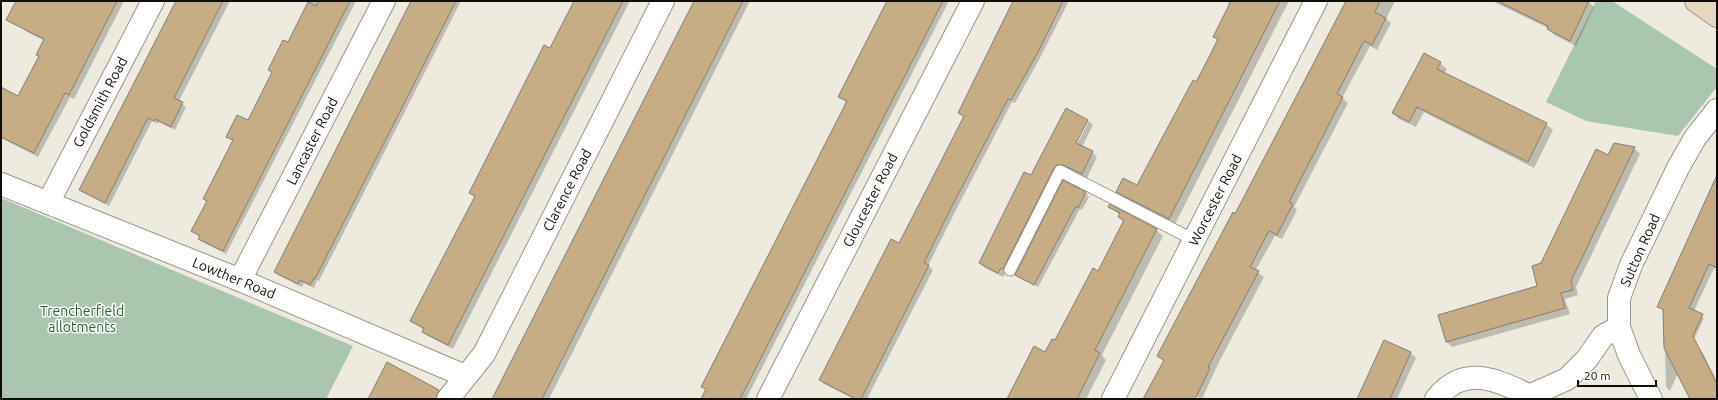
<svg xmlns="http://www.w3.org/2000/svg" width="1718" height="400" viewBox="0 0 1718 400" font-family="Ubuntu,sans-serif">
	<rect width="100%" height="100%" fill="#eeeade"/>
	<g fill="#abc6ae">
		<polygon points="1596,1 1612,1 1717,69 1717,87 1678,136 1586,121 1546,102"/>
		<polygon points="1,198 353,346 326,399 1,399"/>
	</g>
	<g fill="#0003">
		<polygon points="36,1 124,1 74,99 70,97 38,157 1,138 1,90 18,97 40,57 38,55 45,41 27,32 22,27"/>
		<polygon points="177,1 230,1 179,101 186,107 175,130 159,122 158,124 152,121 109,206 85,193 80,189"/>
		<polygon points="310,1 356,1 226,254 203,242 199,238 200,237 192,231 207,202 204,199 234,141 227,136 248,122 273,73 269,69 288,44"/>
		<polygon points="412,1 461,1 319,281 317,280 314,288 304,283 302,287 278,275 275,272"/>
		<polygon points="575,1 630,1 453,349 428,336 423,332 424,330 411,321 475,197 470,192 550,49"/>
		<polygon points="695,1 750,1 549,399 494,399"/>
		<polygon points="899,1 949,1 746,399 701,399 706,390 702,386 847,103 840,97"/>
		<polygon points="1014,1 1069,1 1041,56 1015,103 1012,102 955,212 928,266 933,270 867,399 854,399 824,384 821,380 900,244 965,118 959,113"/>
		<polygon points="1229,1 1289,1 1175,224 1123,197 1117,192 1137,187 1197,83 1218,41 1214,37 1230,6 1228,4"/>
		<polygon points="1346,1 1395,1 1386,19 1391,23 1377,50 1370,46 1342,98 1348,103 1294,207 1297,210 1282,239 1275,236 1255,271 1264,277 1219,362 1202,399 1190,393 1187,399 1145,399 1164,362 1159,356 1235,215"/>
		<polygon points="1492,1 1588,1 1594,7 1576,46 1554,35 1548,28"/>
		<polygon points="1440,63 1447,69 1444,74 1546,124 1553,130 1534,168 1424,112 1416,127 1399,119 1393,113"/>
		<polygon points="1066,110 1088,121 1087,121 1073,147 1075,148 1089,121 1093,125 1082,147 1092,152 1097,157 1087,178 1069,169 1062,170 1003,277 985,268 980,263 1031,177"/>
		<polygon points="1614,144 1634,148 1640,154 1576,287 1578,295 1565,299 1570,314 1452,347 1447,342 1538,287 1542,264"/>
		<polygon points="1064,182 1086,193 1089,197 1082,210 1080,209 1038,287 1019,278 1016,275"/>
		<polygon points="1717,203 1717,270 1714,268 1694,311 1704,318 1690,348 1698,348 1703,353 1717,381 1717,399 1691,399 1678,373 1670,391 1666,387 1664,312 1659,306"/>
		<polygon points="1110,207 1156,230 1163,236 1102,355 1106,360 1086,399 1006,399 1035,347 1045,353 1055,342 1099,272 1124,222 1119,217 1120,215"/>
		<polygon points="1385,341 1411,353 1416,358 1397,399 1358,399"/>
	</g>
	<g fill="#c6ad85" stroke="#837d73">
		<polygon points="16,1 117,1 69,95 65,93 34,153 1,137 1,87 18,96 39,56 36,55 44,39 6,20"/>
		<polygon points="176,1 223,1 174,98 183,102 171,127 155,119 154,121 148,118 105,203 79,190"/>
		<polygon points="319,1 350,1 223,251 198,239 200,236 191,231 207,201 203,199 233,140 226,137 237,115 248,120 272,72 268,70 283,40 288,42 308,2 316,6"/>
		<polygon points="411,1 456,1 315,279 314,278 310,285 300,280 298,284 274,272"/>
		<polygon points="574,1 623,1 448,345 422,332 424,328 410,321 475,196 469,193 544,45 550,48"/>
		<polygon points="694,1 743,1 542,399 492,399"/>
		<polygon points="887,1 943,1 740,399 701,399 706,389 701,387 847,101 838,97"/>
		<polygon points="1013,1 1063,1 1038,52 1011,100 1008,99 951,208 924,263 929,265 861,399 856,399 819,380 891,239 899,243 934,175 964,116 958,113"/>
		<polygon points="1231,1 1280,1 1169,219 1116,192 1123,178 1137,185 1193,80 1196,82 1208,59 1218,39 1213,37"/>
		<polygon points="1346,1 1380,1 1375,12 1386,18 1372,45 1364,41 1337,94 1343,97 1289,202 1293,204 1277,235 1269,231 1250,267 1259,271 1208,367 1210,368 1203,383 1195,399 1143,399 1164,360 1157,356 1233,212 1235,214"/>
		<polygon points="1497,1 1589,1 1570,41 1547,29 1548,26"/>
		<polygon points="1424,53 1441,62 1437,69 1547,123 1528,162 1417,107 1409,122 1392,113"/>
		<polygon points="1066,108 1088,120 1076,143 1093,151 1082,174 1063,165 1057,165 1054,168 1003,269 1001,268 998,273 979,263 1024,172 1031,175"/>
		<polygon points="1614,143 1635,147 1571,281 1573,290 1561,293 1565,308 1446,342 1438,315 1537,286 1532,266 1541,263 1596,149 1608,155"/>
		<polygon points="1717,175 1717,268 1709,264 1689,308 1703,314 1693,336 1717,384 1717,399 1690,399 1664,348 1663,309 1657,307"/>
		<polygon points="1063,180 1086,192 1078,208 1076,206 1034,285 1015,275"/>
		<polygon points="1110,204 1157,229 1095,350 1100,353 1077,399 1007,399 1034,346 1045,352 1052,339 1055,340 1093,268 1098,271 1124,220 1118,217 1120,213 1108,207"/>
		<polygon points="1384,340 1411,352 1390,399 1357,399"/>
		<polygon points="387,362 439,390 436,399 368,399"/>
	</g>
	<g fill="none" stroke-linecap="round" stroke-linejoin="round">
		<defs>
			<polyline id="lane" points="1010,270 1060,171 1194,240"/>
			<g id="street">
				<polyline points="1,184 240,280 465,376"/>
				<polyline points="48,203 153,1"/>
				<polyline points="240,280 384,1"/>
				<polyline points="1529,396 1567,379 1587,359 1603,336 1619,327"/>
				<polyline points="448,399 484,354 663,1"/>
				<polyline points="768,399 973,1"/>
				<polyline points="1113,399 1316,1"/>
				<path d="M 1436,399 C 1466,361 1501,382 1536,399"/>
				<polyline points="1651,399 1629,355 1619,327 1619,298 1631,265 1678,168 1695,138 1717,110"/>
			</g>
			<polyline id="secondary" points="1696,1 1717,16"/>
		</defs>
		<use href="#lane" stroke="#99958a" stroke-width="13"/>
		<use href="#street" stroke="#99958a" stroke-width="24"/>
		<use href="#secondary" stroke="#99958a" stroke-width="24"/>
		<use href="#lane" stroke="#fff" stroke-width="11"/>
		<use href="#street" stroke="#fff" stroke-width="22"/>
		<use href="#secondary" stroke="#e6d8c0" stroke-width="22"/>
	</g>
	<g text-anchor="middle" stroke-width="3" stroke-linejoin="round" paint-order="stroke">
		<g font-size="14" fill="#0f0e0a" stroke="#fff">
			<text transform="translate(100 102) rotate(-62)" y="5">Goldsmith Road</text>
			<text transform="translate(312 141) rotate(-63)" y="5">Lancaster Road</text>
			<text transform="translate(567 190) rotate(-63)" y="5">Clarence Road</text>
			<text transform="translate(870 200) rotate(-63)" y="5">Gloucester Road</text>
			<text transform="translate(1215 200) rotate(-63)" y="5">Worcester Road</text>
			<text transform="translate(1640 250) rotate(-66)" y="5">Sutton Road</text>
			<text transform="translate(234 278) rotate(22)" y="5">Lowther Road</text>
		</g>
		<g font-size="14" fill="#295f34" stroke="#fff">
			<text x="82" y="316">Trencherfield<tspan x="82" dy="16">allotments</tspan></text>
		</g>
	</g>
	<rect width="1718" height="400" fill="none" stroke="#0f0e0a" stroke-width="4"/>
	<path d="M1578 380v6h78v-6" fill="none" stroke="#0f0e0a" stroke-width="2"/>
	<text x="1584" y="380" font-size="12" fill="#0f0e0a" stroke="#ffffff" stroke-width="3" paint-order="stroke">20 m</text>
</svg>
